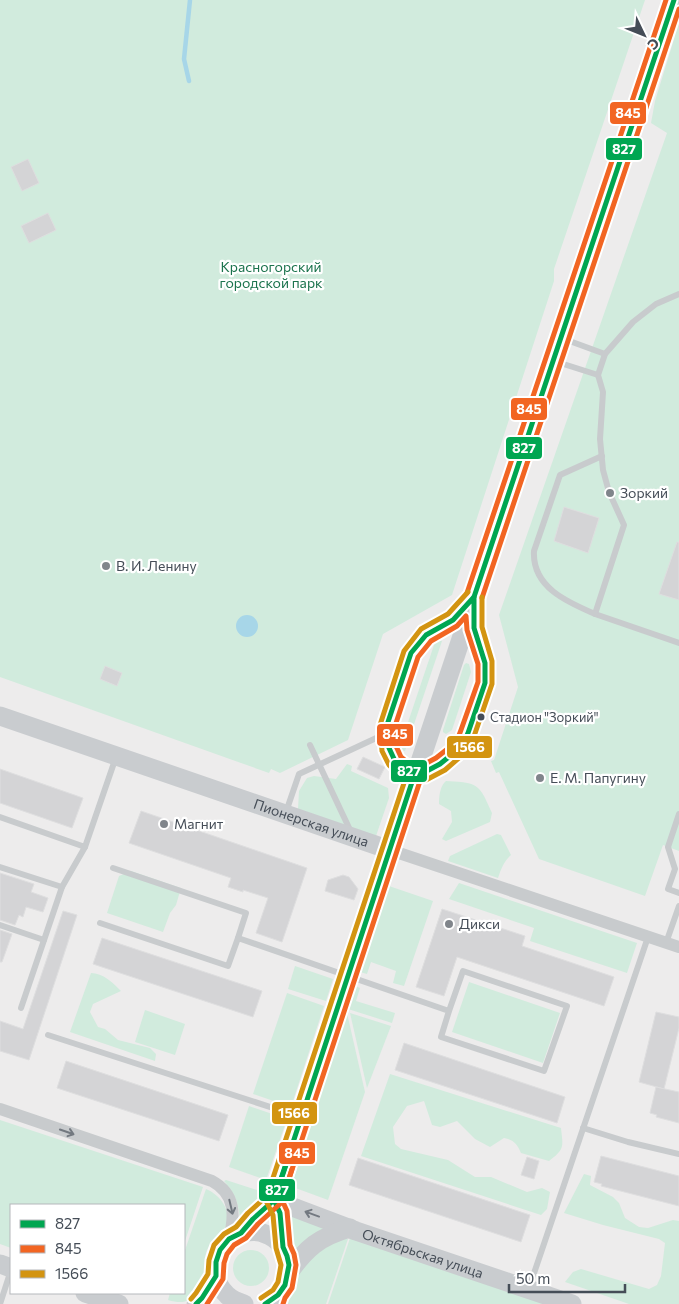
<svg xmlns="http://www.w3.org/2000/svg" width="679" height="1304" viewBox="0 0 679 1304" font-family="Commissioner,sans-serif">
	<rect width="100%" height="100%" fill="#edecec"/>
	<g fill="#d1ebdd">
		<polygon points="0,0 645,0 554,269 554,281 452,595 383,634 348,740 280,773 271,769 269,773 0,677"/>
		<polygon points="679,23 679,851 663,845 645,896 539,859 499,772 496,773 491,761 494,760 518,687 499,615 667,133 651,123 655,101"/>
		<polygon points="436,639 442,641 405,751 399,749"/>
		<polygon points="466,663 469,664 471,672 452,730 446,734 443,732 443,730 464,665"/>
		<polygon points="347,764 352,766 351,771 388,788 389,798 376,836 298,809 299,791 307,778 314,776 336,779"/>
		<path d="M 446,781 C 456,782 471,781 478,788 C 484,793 488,805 492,813 L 490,822 L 446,841 L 442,839 L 452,822 L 451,811 L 439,804 C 439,796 440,786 446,781 Z"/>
		<path d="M 497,834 L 501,835 L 511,855 C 504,861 501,869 498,878 L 448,861 L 450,856 Z"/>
		<polygon points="131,871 181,888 176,905 170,913 163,932 107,913 119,876"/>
		<polygon points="459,883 637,943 627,973 530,941 534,928 449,899"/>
		<polygon points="389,886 433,901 404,986 393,983 396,971 371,962 367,974 360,972"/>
		<polygon points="295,966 333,979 326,1001 288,989"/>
		<path d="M 91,973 C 103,973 113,983 121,991 L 93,1004 L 90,1012 L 98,1027 L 105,1029 L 118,1040 L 150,1048 L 156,1054 L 155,1061 L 70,1032 Z"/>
		<polygon points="469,982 560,1013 543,1063 452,1032"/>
		<polygon points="355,986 360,988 356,1001 395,1013 392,1023 348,1009"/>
		<polygon points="287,993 324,1006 291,1107 253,1094"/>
		<polygon points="145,1010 185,1024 175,1055 135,1042"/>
		<polygon points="347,1013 365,1092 328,1200 290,1186"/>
		<polygon points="350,1013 391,1026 367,1088"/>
		<path d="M 390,1074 L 561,1128 C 563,1147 565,1149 549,1161 L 521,1153 C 517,1144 514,1140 504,1138 L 490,1147 L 475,1139 L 457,1121 L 440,1127 L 432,1125 L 424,1101 L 407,1106 L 393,1127 L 395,1144 L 401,1149 L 448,1160 L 475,1177 L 491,1177 L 527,1192 L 542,1188 L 550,1192 L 547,1209 L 541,1215 L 361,1156 Z"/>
		<polygon points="249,1106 287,1119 266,1180 229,1167"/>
		<polygon points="0,1120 203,1187 184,1244 184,1205 11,1205 11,1248 0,1244"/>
		<polygon points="584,1174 591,1176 590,1185 613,1197 619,1203 625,1218 639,1227 648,1228 673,1220 679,1221 679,1304 629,1304 565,1282 573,1272 581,1269 649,1289 657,1285 661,1276 665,1243 659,1239 603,1225 564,1213"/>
		<path d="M 226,1180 L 263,1192 L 265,1194 L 242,1219 L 240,1218 C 238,1201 235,1194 224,1181 Z"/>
		<path d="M 206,1189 C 220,1195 232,1210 226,1226 C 222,1235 211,1240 207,1250 C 203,1260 207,1271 204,1281 C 203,1285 201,1288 198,1291 C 189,1303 182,1304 168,1300 L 170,1293 L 184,1293 L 184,1253 Z"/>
		<polygon points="289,1214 332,1227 296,1251 294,1243"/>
		<polygon points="341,1237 348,1239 326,1304 284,1304 296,1287 300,1270 305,1262"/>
		<polygon points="350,1238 547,1304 328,1304"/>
		<circle cx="251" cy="1268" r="18"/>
	</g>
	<circle fill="#a7d6e8" cx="247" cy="626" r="11"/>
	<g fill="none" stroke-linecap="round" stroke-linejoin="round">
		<polyline stroke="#a7d6e8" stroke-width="4.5" points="189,81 184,59 190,0"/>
	</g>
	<g fill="#d4d4d6" stroke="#dededf">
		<polygon points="28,159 39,183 22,191 11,167"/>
		<polygon points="48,213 56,230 29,243 21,226"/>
		<polygon points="564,507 599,518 588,553 554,541"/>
		<polygon points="677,542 679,542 679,600 659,594"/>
		<polygon points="105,666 122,673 117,686 100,679"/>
		<polygon points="363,757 385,767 379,779 357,769"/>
		<polygon points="0,769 83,798 72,828 0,803"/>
		<polygon points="141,811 307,868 282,942 256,933 268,898 243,890 243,892 228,887 231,878 129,843"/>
		<polygon points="0,873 34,884 31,892 48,898 43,912 26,907 23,917 19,915 15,925 0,920"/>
		<polygon points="343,875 349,877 358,889 354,900 325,891 328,880"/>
		<polygon points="442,909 525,936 522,946 614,977 604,1006 457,957 444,996 416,987"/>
		<polygon points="63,911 77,915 29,1060 0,1051 0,1021 23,1029"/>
		<polygon points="0,930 12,934 2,962 0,962"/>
		<polygon points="102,938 262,991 253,1017 93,964"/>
		<polygon points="656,1012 679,1017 679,1028 664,1089 639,1082"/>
		<polygon points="404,1043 565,1097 557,1123 395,1070"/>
		<polygon points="66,1061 228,1115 219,1141 57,1088"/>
		<polygon points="656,1087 679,1092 679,1123 656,1117 657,1115 650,1113"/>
		<polygon points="601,1156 679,1176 679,1206 601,1186 602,1184 594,1182"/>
		<polygon points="527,1157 539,1161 534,1179 521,1175"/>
		<polygon points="358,1158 530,1215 521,1242 349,1185"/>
	</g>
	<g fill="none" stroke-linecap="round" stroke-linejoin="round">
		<g stroke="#c8cbcd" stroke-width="6">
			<polyline points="679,294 656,304 633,322 605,354 598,375 603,392 600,439 603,470 609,492 624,525 595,614 679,643"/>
			<polyline points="564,339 605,354"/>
			<polyline points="554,361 598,375"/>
			<polygon points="474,597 474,628 485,663 485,683 468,733 464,742 455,752 440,764 423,773 415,773 403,769 395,761 389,748 387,725 411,653 426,635 453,620"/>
			<path d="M 595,614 C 567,602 532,587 534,551 L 560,475 L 602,456"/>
			<polyline points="310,745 351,832"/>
			<polyline points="286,812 299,774 387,733"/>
			<polyline points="679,814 668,847 675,869 668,889 679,893"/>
			<polyline points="0,817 85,847"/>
			<polyline points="0,867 62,887"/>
			<polyline points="113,868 246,913 238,938 449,1011 463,971 567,1006 544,1071 441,1037 449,1011"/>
			<polyline points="100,923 228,966 238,938"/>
			<polyline points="0,925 44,940"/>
			<polyline points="666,943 679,906"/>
			<polyline points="21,1008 62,887 85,847 116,757"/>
			<polyline points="48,1035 301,1117"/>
			<polyline points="583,1128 628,1142 679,1154"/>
			<polyline points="529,1288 648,937"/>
			<polyline points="0,1304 11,1270"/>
		</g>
		<g stroke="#c8cbcd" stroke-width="12">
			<polyline points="390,850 679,947"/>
			<path d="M 0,1109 L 212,1181 C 236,1194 235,1216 229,1239"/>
		</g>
		<g stroke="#c9cccf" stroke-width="19">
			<path id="s1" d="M 0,716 L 390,850"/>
			<path id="s2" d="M 274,1200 L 356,1231 L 572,1304"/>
			<path d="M 274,1200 C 282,1217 282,1229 283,1247"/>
			<polyline points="241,1233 253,1219 274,1200 674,0"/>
			<polyline points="0,1264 11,1268"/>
			<path d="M 288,1274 C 306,1248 319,1237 350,1228"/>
			<polyline points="85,1293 119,1304"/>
			<polyline points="196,1304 202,1298 216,1276"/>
			<path d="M 244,1304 C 238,1302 232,1300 227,1295 C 200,1271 223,1226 260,1232 C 266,1234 273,1237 277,1241 C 285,1250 290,1260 289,1273 C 287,1284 278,1293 275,1304"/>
		</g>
		<defs>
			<g id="bus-1">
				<polygon points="474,597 474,628 485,663 485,683 468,733 464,742 455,752 440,764 423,773 415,773 403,769 395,761 389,748 387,725 411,653 426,635 453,620"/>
				<polyline points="474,597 674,0"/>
				<polyline points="196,1304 202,1298 216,1276 216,1262 220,1250 229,1239 241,1233 253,1219 274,1200 415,773"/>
				<polyline points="265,1304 278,1295 285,1285 289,1265 287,1256 283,1247 280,1213 274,1200 286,1165"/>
			</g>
			<g id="bus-2">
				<polyline points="467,593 666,0"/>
				<polyline points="482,598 679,9"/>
				<polygon points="466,616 467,630 478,664 478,682 461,730 458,738 450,747 436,758 421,766 416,766 407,762 401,757 396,746 395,726 418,657 431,641 457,626"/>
				<polyline points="207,1304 223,1279 224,1263 227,1254 234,1245 246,1238 258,1224 281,1203 422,775"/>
				<polyline points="283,1304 285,1298 292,1288 296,1265 294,1254 290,1245 287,1211 282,1200 292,1169"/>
			</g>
			<g id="bus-3">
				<polyline points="468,592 448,614 421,629 404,651 380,725 382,751 389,765 400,776 414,780 426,780 445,770 460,757 471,745 492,684 492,661 482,627 482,597"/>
				<polyline points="261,1298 273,1290 278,1282 281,1265 276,1248 273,1215 267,1203"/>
				<polyline points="191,1299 196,1293 208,1274 209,1260 214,1245 224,1234 236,1227 248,1213 267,1196 408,771"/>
			</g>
		</defs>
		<use href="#bus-1" stroke="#fff" stroke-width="9"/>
		<use href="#bus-2" stroke="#fff" stroke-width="9"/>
		<use href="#bus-3" stroke="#fff" stroke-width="9"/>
		<use href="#bus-1" stroke="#00a651" stroke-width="5"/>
		<use href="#bus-2" stroke="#f26522" stroke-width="5"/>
		<use href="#bus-3" stroke="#d39411" stroke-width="5"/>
	</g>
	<defs><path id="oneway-shaft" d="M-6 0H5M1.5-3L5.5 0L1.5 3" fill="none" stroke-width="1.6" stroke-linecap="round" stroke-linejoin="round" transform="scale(1.25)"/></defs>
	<g stroke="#737980">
		<use href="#oneway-shaft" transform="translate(67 1132) rotate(19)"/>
		<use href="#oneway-shaft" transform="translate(231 1207) rotate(77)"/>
	</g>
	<use stroke="#737981" href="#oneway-shaft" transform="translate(312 1214) rotate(-160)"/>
	<g fill="#80858b" stroke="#fff" stroke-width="2">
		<circle cx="610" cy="493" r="5"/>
		<circle cx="106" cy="566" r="5"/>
		<circle cx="540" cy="778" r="5"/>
		<circle cx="164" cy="824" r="5"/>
		<circle cx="449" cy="924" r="5"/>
	</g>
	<circle fill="#454d57" stroke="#fff" stroke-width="2" cx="481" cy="717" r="4.5"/>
	<g text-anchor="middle" stroke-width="4.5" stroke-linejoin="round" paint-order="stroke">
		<g font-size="13" fill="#454d57" stroke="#fff" text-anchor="start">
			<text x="490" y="722">Стадион "Зоркий"</text>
		</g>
		<g font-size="14" fill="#1b734d" stroke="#fff">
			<text x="271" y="272">Красногорский<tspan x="271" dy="16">городской парк</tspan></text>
		</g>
		<g font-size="14" fill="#454d57" stroke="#fff" text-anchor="start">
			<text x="620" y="498">Зоркий</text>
			<text x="116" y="571">В. И. Ленину</text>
			<text x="550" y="783">Е. М. Папугину</text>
			<text x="174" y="829">Магнит</text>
			<text x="459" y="929">Дикси</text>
		</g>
		<g font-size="14" fill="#454d57" stroke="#fff">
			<text dy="5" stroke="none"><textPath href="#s1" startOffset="329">Пионерская улица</textPath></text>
			<text dy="5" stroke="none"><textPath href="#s2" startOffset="158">Октябрьская улица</textPath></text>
		</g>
	</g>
	<g stroke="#fff" stroke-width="2">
		<rect x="609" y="101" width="38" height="24" rx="5" fill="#f26522"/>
		<rect x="605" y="137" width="38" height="24" rx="5" fill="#00a651"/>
		<rect x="510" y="397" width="38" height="24" rx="5" fill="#f26522"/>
		<rect x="505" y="436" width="38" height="24" rx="5" fill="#00a651"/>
		<rect x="376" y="723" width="38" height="24" rx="5" fill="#f26522"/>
		<rect x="446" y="735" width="47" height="24" rx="5" fill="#d39411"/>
		<rect x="390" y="759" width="38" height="24" rx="5" fill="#00a651"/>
		<rect x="271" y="1101" width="47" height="24" rx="5" fill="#d39411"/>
		<rect x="278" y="1141" width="38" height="24" rx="5" fill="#f26522"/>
		<rect x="258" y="1178" width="38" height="24" rx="5" fill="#00a651"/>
	</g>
	<g font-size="14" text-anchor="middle" font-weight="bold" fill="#fff">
		<text x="628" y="118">845</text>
		<text x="624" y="154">827</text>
		<text x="529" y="414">845</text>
		<text x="524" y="453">827</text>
		<text x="395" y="739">845</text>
		<text x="469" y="752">1566</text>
		<text x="409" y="776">827</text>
		<text x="294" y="1118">1566</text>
		<text x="297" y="1158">845</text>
		<text x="277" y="1195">827</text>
	</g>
	<rect x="10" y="1204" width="175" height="90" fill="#ffffff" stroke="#b5b8bc"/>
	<rect x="20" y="1220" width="25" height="8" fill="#00a651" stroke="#b5b8bc"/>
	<text x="55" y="1229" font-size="15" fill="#454d57">827</text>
	<rect x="20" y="1245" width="25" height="8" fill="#f26522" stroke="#b5b8bc"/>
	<text x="55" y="1254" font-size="15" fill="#454d57">845</text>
	<rect x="20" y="1270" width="25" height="8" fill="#d39411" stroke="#b5b8bc"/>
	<text x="55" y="1279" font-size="15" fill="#454d57">1566</text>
	<g transform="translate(644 35) rotate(133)" stroke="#ffffff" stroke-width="4" paint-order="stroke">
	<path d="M0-4L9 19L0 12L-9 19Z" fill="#454d57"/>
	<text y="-8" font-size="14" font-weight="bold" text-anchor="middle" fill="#454d57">С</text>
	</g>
	<path d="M509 1284v8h116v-8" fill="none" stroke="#454d57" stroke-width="2.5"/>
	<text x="516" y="1284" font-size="15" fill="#454d57" stroke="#ffffff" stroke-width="4" paint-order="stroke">50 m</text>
</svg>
